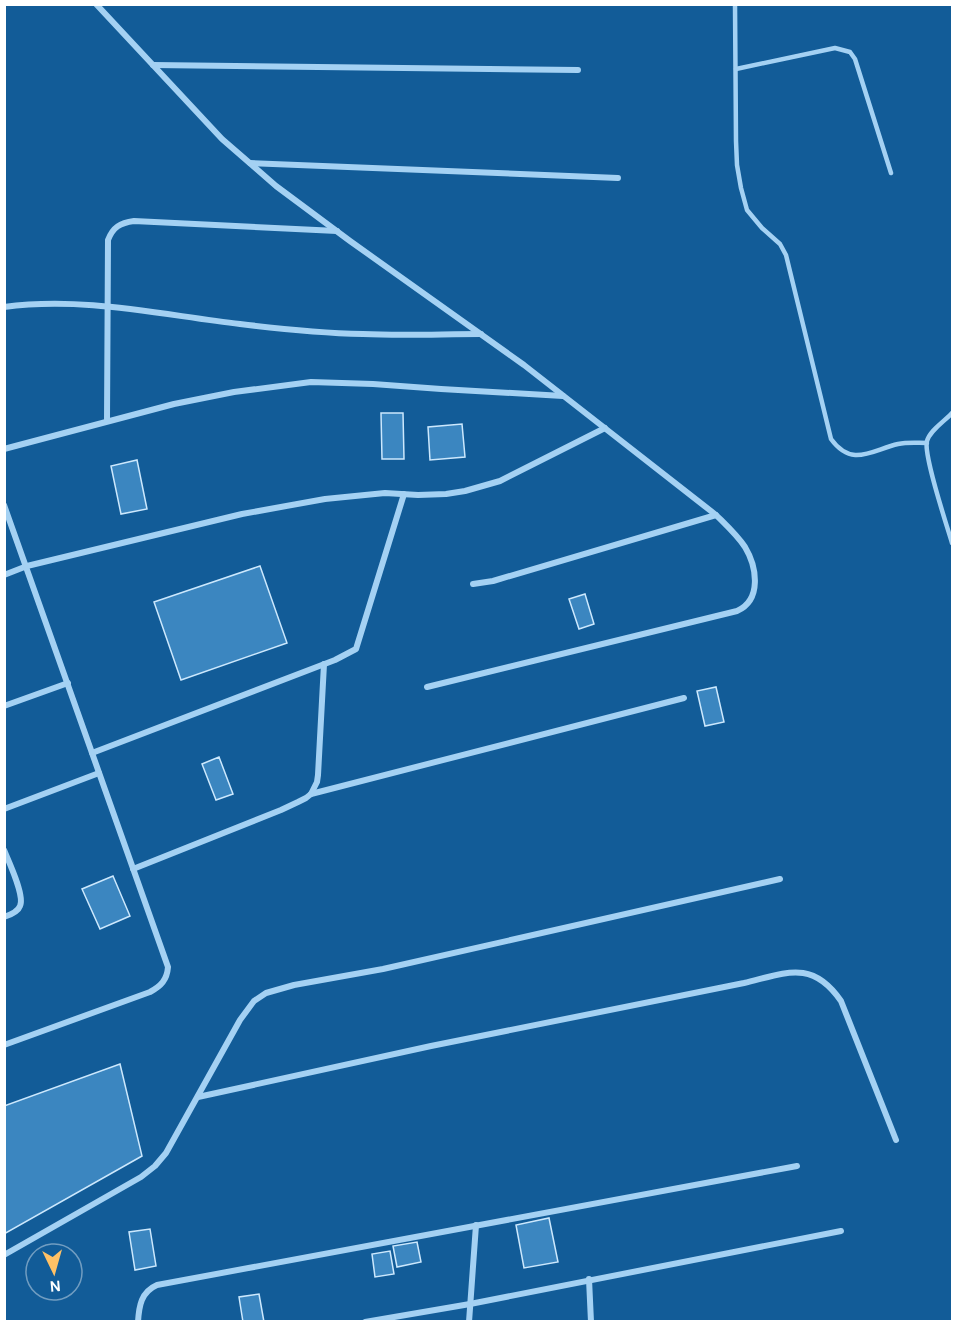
<svg xmlns="http://www.w3.org/2000/svg" width="957" height="1326" viewBox="0 0 957 1326" font-family="Karla,sans-serif">
	<rect width="100%" height="100%" fill="#125c98"/>
	<g fill="#3b86c0" stroke="#cce8fd" stroke-width="1.5">
		<polygon points="381,413 403,413 404,459 382,459"/>
		<polygon points="462,424 465,457 430,460 428,427"/>
		<polygon points="137,460 147,509 121,514 111,466"/>
		<polygon points="260,566 287,643 181,680 154,602"/>
		<polygon points="585,594 594,624 579,629 569,599"/>
		<polygon points="716,687 724,722 705,726 697,691"/>
		<polygon points="219,757 233,794 216,800 202,764"/>
		<polygon points="113,876 130,916 100,929 82,889"/>
		<polygon points="120,1064 142,1156 4,1234 4,1106"/>
		<polygon points="549,1218 558,1262 524,1268 516,1225"/>
		<polygon points="150,1229 156,1266 135,1270 129,1232"/>
		<polygon points="417,1242 421,1262 397,1267 393,1246"/>
		<polygon points="390,1251 394,1274 375,1277 372,1254"/>
		<polygon points="259,1294 264,1322 243,1322 239,1297"/>
	</g>
	<g fill="none" stroke-linecap="round" stroke-linejoin="round">
		<g stroke="#a4d1f3" stroke-width="4.5">
			<path d="M 735,4 L 736,141 L 737,165 L 741,188 L 747,210 L 762,228 L 780,244 L 786,255 L 831,439 C 852,468 872,450 898,444 C 908,442 917,443 927,443"/>
			<polyline points="736,69 835,48 850,52 855,59 891,173"/>
			<path d="M 952,413 C 945,421 930,430 927,441 C 923,454 947,526 952,543"/>
		</g>
		<g stroke="#a4d1f3" stroke-width="6">
			<path d="M 96,4 L 222,139 L 276,186 L 350,241 L 524,365 L 716,515 C 726,525 737,535 745,547 C 757,567 762,600 737,611 L 427,687"/>
			<polyline points="153,65 578,70"/>
			<polyline points="250,163 618,178"/>
			<path d="M 4,307 C 83,296 162,315 240,324 C 281,329 322,333 363,334 C 402,336 442,334 481,334"/>
			<path d="M 107,421 L 108,240 C 113,227 120,223 134,221 L 337,231"/>
			<polyline points="4,449 174,404 234,392 311,382 373,384 441,389 563,396"/>
			<path d="M 4,505 L 168,967 C 167,980 161,986 150,992 L 4,1045"/>
			<polyline points="4,575 27,566 242,514 325,499 385,493 418,495 446,494 465,491 500,481 605,428"/>
			<polyline points="473,584 493,581 716,515"/>
			<polyline points="4,706 68,683"/>
			<polyline points="92,753 335,660 356,649 404,494"/>
			<polyline points="311,794 684,698"/>
			<polyline points="4,809 99,773"/>
			<path d="M 4,850 C 9,862 25,896 20,906 C 18,912 10,915 4,917"/>
			<polyline points="133,869 281,810 298,802 306,798 311,794 317,782 318,775 324,664"/>
			<path d="M 198,1097 L 431,1046 L 744,983 C 786,973 812,959 841,1001 L 896,1140"/>
			<polyline points="4,1255 141,1177 155,1166 166,1153 240,1020 254,1001 266,993 294,985 383,969 780,879"/>
			<polyline points="589,1279 591,1322"/>
			<path d="M 138,1322 C 139,1306 141,1292 157,1285 L 797,1166"/>
			<polyline points="365,1322 470,1304 841,1231"/>
			<polyline points="469,1322 476,1225"/>
		</g>
	</g>
	<rect width="957" height="1326" fill="none" stroke="#ffffff" stroke-width="12"/>
	<g transform="translate(54 1272) rotate(175)"><circle r="28" fill="#125c98" stroke="#719dc1" stroke-width="1.5"/>
	<path d="M0-4.5L10 22L0 15L-10 22Z" fill="#ffc166"/>
	<text y="-9" font-size="16" font-weight="bold" text-anchor="middle" fill="#ffffff">N</text>
	</g>
</svg>
